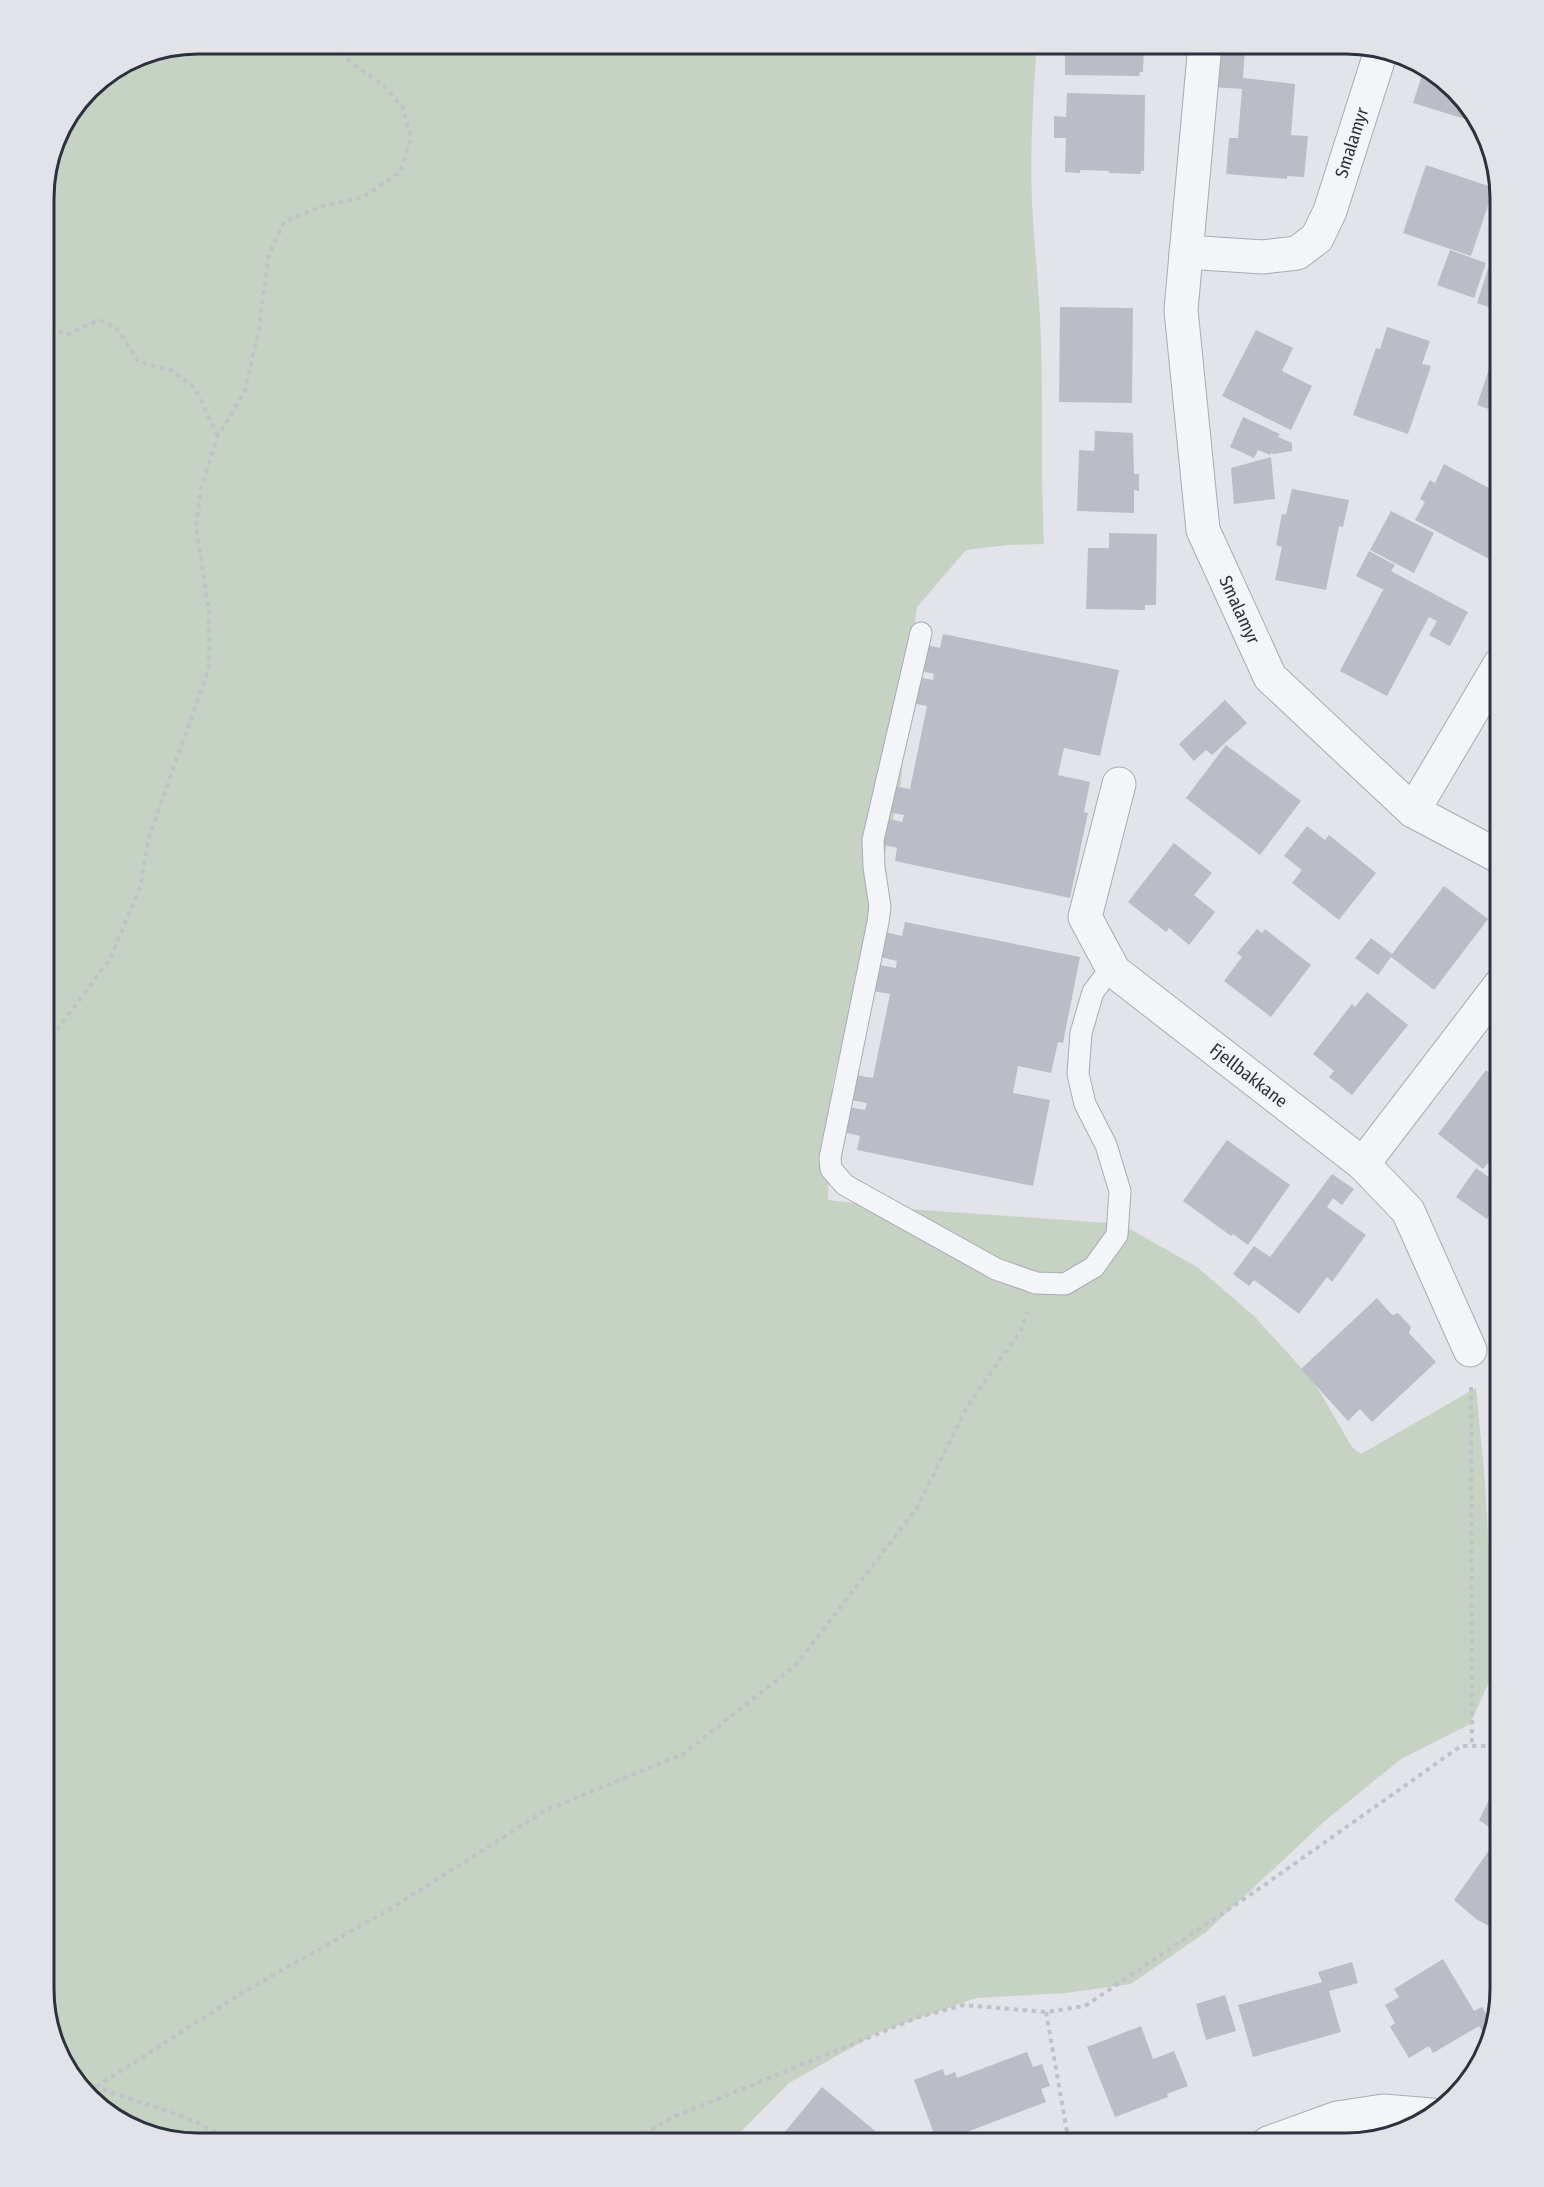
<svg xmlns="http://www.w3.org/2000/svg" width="1544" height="2187" viewBox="0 0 1544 2187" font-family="'Fira Sans Condensed',sans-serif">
	<rect width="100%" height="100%" fill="#e2e4e9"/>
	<path fill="#c6d2c4" d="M 198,44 L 1037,44 C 1033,96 1030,150 1032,203 C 1034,241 1038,278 1040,316 C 1044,392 1040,468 1044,544 L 1007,545 L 966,550 L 917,607 L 907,687 L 901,783 L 832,1087 L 828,1200 L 908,1209 L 1121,1224 L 1197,1267 L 1254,1316 L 1314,1382 L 1352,1447 L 1361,1454 L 1476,1388 L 1485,1482 L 1490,1572 L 1492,1675 L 1470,1724 L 1401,1759 L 1327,1819 L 1206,1932 L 1131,1984 L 1066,1993 L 976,1998 L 877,2033 L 789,2083 L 730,2143 L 188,2143 L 120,2123 L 64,2067 L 44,1989 L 44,187 L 60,129 L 96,82 L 139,55 Z"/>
	<g fill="#babdc5">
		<polygon points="1065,44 1144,44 1143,72 1140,72 1139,76 1065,75"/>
		<polygon points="1217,45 1245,49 1243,78 1295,84 1291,135 1308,136 1304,177 1287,176 1287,179 1226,174 1229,138 1238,138 1242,89 1212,87"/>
		<polygon points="1425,66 1480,120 1480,122 1466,117 1465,119 1413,103"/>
		<polygon points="1067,93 1145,95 1144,171 1141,171 1141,174 1109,173 1109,171 1080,170 1080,173 1065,172 1066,138 1054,138 1054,116 1066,117"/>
		<polygon points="1426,165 1494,188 1471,256 1403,233"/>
		<polygon points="1450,250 1486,263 1474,298 1437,285"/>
		<polygon points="1488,269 1500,273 1500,311 1477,303"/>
		<polygon points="1060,307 1133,308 1132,403 1059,402"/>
		<polygon points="1387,327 1430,341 1422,364 1431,366 1408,434 1353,415 1376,348 1380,349"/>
		<polygon points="1256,330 1293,348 1282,371 1312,386 1291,430 1222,396"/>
		<polygon points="1496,348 1500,350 1500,413 1477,405"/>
		<polygon points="1243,417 1280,434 1278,437 1292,443 1292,451 1274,454 1271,453 1270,455 1258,450 1254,458 1230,447"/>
		<polygon points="1095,431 1133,433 1134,474 1139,474 1139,491 1134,490 1134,513 1077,511 1079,450 1094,451"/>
		<polygon points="1271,457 1275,499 1234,504 1231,468"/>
		<polygon points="1444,464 1500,494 1492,511 1500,515 1500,557 1497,563 1415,520 1425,502 1420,499 1430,480 1435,483"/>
		<polygon points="1292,489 1349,500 1343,527 1339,526 1326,590 1275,580 1282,547 1276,545 1282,514 1286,515"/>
		<polygon points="1391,511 1434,533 1414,573 1370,550"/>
		<polygon points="1109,533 1157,534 1156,605 1145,605 1145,610 1086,609 1088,548 1109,548"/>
		<polygon points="1369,551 1395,565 1391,571 1468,612 1450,646 1429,635 1437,621 1429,617 1387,696 1340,671 1384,588 1382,589 1356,576"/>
		<polygon points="943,634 1119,670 1100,756 1064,748 1058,775 1090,782 1084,812 1088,813 1070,898 895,861 897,848 881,844 886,818 902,822 904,815 888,812 893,786 910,789 927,706 911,703 916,677 933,680 934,674 918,670 923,644 940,648"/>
		<polygon points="1225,700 1247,723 1212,755 1206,750 1194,761 1179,744"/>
		<polygon points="1226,745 1301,801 1260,855 1186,798"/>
		<polygon points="1307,826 1325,840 1329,835 1376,873 1339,920 1292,883 1302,870 1284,856"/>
		<polygon points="1174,843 1212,873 1194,895 1215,912 1189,945 1169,928 1166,932 1128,902"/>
		<polygon points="1444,886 1488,919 1434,990 1391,957 1378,975 1355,958 1371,938 1392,954"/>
		<polygon points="905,922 1080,957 1063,1043 1058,1042 1051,1073 1018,1066 1013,1093 1050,1100 1033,1186 857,1150 860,1136 843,1132 848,1107 865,1110 867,1103 850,1100 855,1075 873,1078 890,994 873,991 879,965 896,968 897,961 880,957 885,932 902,936"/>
		<polygon points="1257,929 1262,933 1265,929 1311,965 1271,1017 1224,981 1242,957 1237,953"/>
		<polygon points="1367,992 1408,1025 1352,1095 1329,1077 1334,1071 1313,1054 1352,1004 1355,1007"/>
		<polygon points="1486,1070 1500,1081 1500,1150 1499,1149 1483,1169 1438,1134"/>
		<polygon points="1227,1140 1290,1185 1248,1245 1233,1234 1231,1236 1183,1201"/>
		<polygon points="1476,1168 1500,1185 1500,1200 1487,1219 1456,1197"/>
		<polygon points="1332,1174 1354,1189 1342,1205 1333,1198 1327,1207 1366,1235 1332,1282 1327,1277 1299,1314 1254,1280 1249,1286 1233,1274 1254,1246 1270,1257"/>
		<polygon points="1377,1298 1392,1315 1398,1313 1411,1327 1409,1333 1436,1362 1372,1422 1360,1409 1348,1421 1301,1369"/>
		<polygon points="1498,1321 1500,1322 1500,1355 1492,1354"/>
		<polygon points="1500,1789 1500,1932 1476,1919 1454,1900 1500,1835 1479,1820 1488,1802"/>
		<polygon points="1443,1959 1474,2011 1482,2007 1492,2023 1491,2026 1482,2031 1479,2026 1433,2053 1429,2046 1409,2058 1390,2027 1395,2023 1385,2005 1399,1997 1394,1989"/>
		<polygon points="1352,1962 1358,1983 1329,1991 1341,2032 1253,2057 1238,2005 1322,1982 1318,1972"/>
		<polygon points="1225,1995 1236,2031 1206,2040 1196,2004"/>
		<polygon points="1141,2026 1153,2059 1174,2051 1188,2086 1167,2094 1168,2097 1115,2117 1087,2047"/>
		<polygon points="1027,2052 1033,2067 1042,2064 1050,2086 1041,2089 1046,2102 951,2138 953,2143 925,2143 936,2139 914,2080 943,2069 945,2076 955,2072 957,2078"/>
		<polygon points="822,2087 880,2135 873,2143 785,2143 779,2139"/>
	</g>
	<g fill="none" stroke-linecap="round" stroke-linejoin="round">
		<defs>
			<polyline id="lane" points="921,633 873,840 874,867 880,907 878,922 830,1158 831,1169 845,1185 996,1269 1036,1283 1065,1284 1094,1267 1117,1235 1120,1191 1106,1145 1085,1104 1078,1074 1081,1033 1093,992 1102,980 1114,971"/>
			<g id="street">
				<path id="s1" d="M 1205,44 L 1181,310 L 1203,530 L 1270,677 L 1413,811 L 1500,857"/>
				<path id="s2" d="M 1186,252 L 1263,257 L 1297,253 L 1317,238 L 1330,211 L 1381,51"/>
				<path id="s3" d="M 1119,784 L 1085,917 L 1114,971 L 1363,1164 L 1500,985"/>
				<polyline points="1413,811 1500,664"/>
				<polyline points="1363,1164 1408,1211 1470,1350"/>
				<polyline points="1268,2143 1337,2118 1383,2111 1432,2115"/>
			</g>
		</defs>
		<use href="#lane" stroke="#a8abb3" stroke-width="23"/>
		<use href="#street" stroke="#a8abb3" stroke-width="35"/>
		<g stroke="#c0c2c8" stroke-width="4" stroke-dasharray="4.5 4.5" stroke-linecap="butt">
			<polyline points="44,251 52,194 48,171"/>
			<polyline points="44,311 49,326 66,335 99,320 116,327 139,362 173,371 195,388 218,436"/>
			<polyline points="44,1042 54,1034 110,959 141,885 148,840 209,668 209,611 196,527 201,488 218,436 245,391 259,328 269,254 284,222 325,205 362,198 400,172 411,138 403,108 384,86 344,57 341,44"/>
			<polyline points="1471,1387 1472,1746"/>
			<polyline points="1046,2012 1069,2143"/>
			<polyline points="96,2087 242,1993 390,1909 546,1810 683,1754 796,1665 917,1508 968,1405 1022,1329 1027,1312"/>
			<polyline points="85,2088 96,2087 187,2118 238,2143"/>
			<polyline points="628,2143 673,2117 919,2017 964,2005 1046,2012 1085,2006 1263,1886 1461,1746 1500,1746"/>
		</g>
		<use href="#lane" stroke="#f4f5f8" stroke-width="21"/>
		<use href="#street" stroke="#f4f5f8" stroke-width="33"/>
	</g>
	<g text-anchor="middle" stroke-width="4.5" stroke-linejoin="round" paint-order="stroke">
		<g font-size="18" fill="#2c313f" stroke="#f1f3f7">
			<text dy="6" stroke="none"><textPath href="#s2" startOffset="238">Smalamyr</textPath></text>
			<text dy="6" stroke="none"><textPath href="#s1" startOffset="576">Smalamyr</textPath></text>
			<text dy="6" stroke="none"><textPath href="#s3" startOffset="369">Fjellbakkane</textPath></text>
		</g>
	</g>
	<path d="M0 0H1544V2187H0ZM198 54H1346A144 144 0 0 1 1490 198V1989A144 144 0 0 1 1346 2133H198A144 144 0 0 1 54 1989V198A144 144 0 0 1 198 54Z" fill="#e1e3e8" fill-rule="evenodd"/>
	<path fill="none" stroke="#2c313f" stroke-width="3" d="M198 54H1346A144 144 0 0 1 1490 198V1989A144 144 0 0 1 1346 2133H198A144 144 0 0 1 54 1989V198A144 144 0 0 1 198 54Z"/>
</svg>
